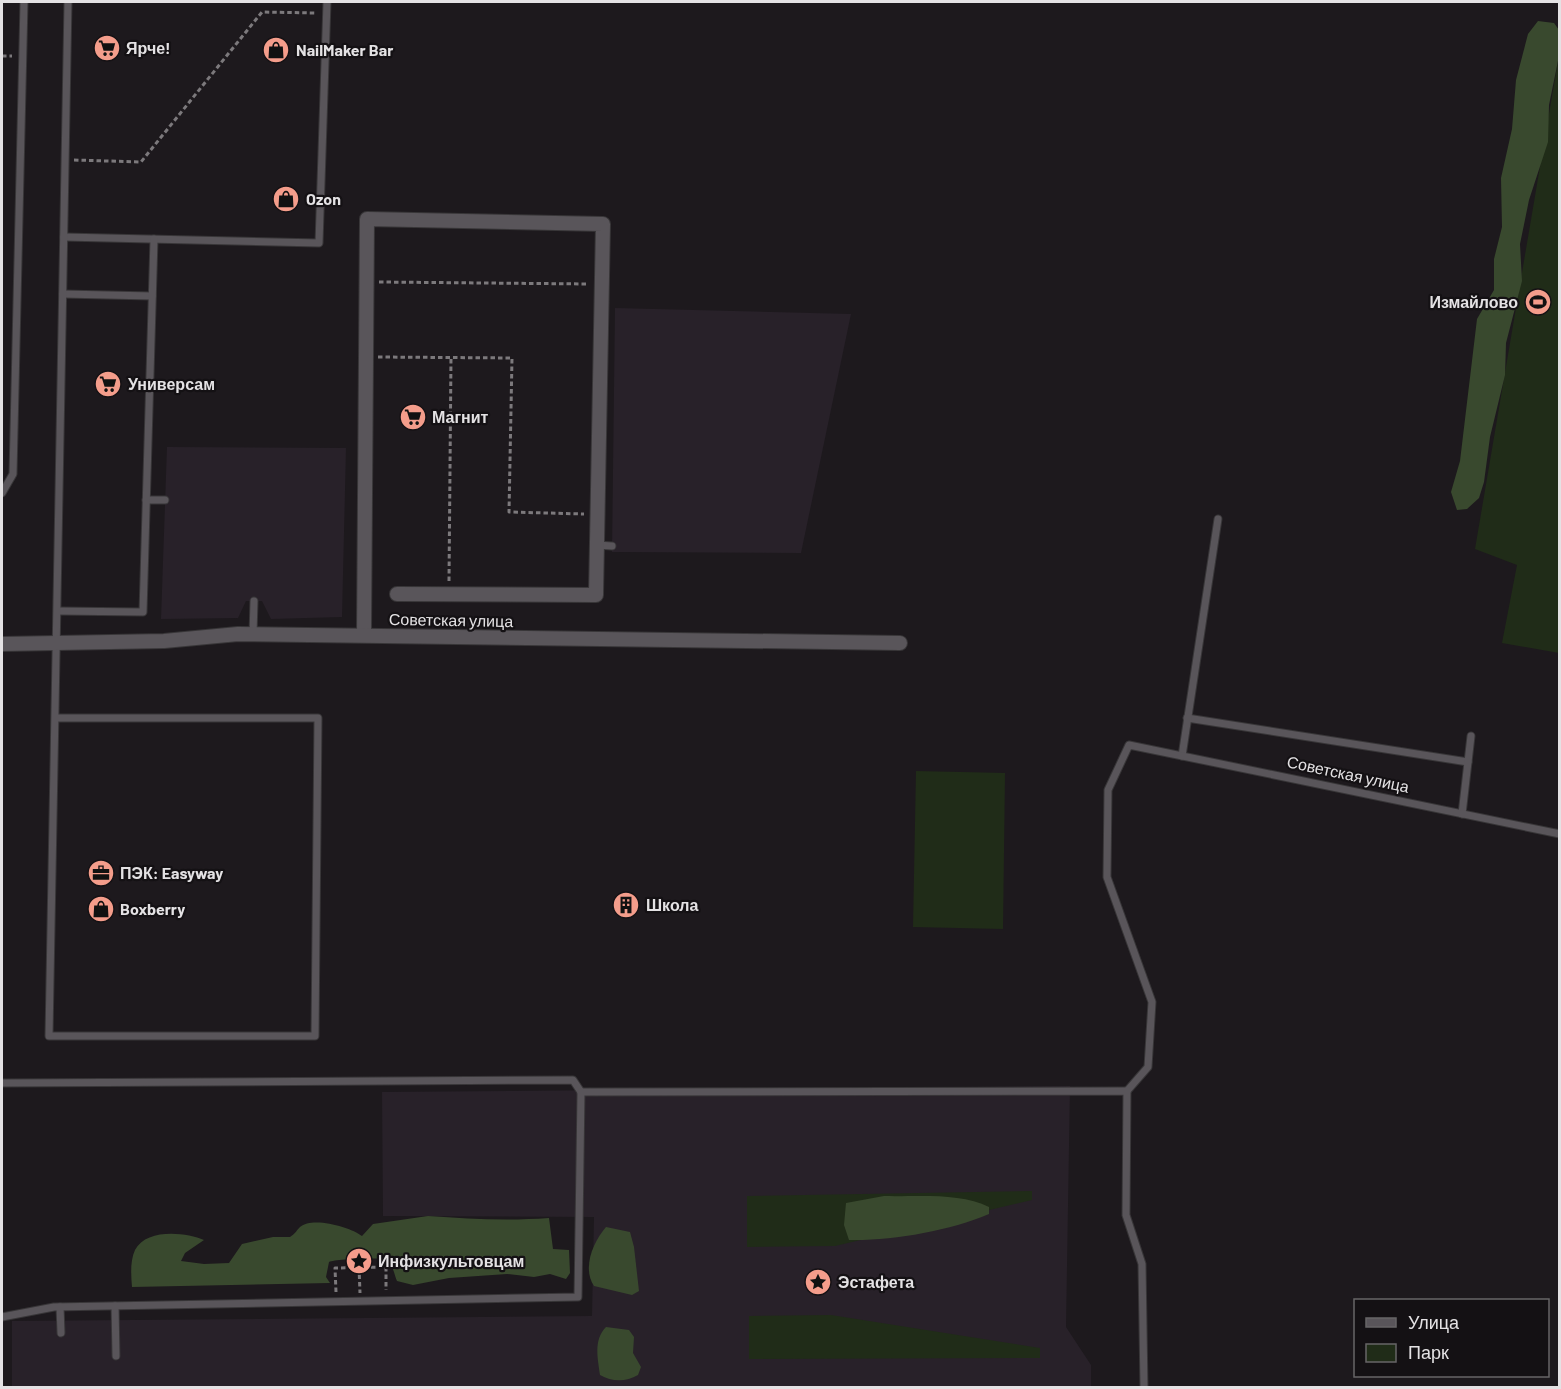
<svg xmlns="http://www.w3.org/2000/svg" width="1561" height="1389" viewBox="0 0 1561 1389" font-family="Barlow,sans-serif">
	<rect width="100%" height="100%" fill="#1d191d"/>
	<g fill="#282129">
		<polygon points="615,308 851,314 801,553 612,552"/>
		<polygon points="167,447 346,448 342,617 271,619 262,601 246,601 238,618 161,619"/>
		<polygon points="1070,1086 1066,1327 1091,1365 1091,1387 12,1387 12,1321 592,1316 594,1217 383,1216 382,1092"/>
	</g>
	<g fill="#202c18">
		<polygon points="1559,55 1559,653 1502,643 1517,565 1475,549"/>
		<polygon points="916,771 1005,773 1003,929 913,927"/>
		<polygon points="1032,1191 1032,1200 835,1246 747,1247 747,1196"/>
		<polygon points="831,1315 1040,1348 1040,1358 749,1359 749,1316"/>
	</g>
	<g fill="#39492e">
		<polygon points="1538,21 1554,23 1559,30 1560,51 1549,105 1548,142 1529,200 1520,244 1522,281 1506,343 1505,375 1490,437 1484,482 1479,498 1467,509 1457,510 1451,492 1460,461 1477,319 1494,290 1494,259 1502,227 1501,178 1512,129 1516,80 1528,34"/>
		<path d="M 884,1196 C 916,1197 960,1192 989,1207 L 989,1214 C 949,1231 892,1241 849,1240 L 844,1225 L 846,1203 Z"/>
		<path d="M 428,1216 C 469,1219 508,1221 549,1218 L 553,1249 L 569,1250 L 570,1273 L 566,1279 L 550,1274 L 534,1277 L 507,1274 L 449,1278 L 413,1285 L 397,1281 C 394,1274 393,1264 386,1260 C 378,1257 336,1259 329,1262 L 326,1277 L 330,1283 L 132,1287 C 131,1275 130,1261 135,1250 C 146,1228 186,1232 204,1240 L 185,1253 L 181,1261 L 204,1264 L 229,1263 L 242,1244 L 273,1237 L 290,1237 C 295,1234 296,1231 300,1227 C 312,1216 351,1227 362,1236 L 373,1224 Z"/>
		<path d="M 606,1227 L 630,1232 L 634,1247 L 639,1291 L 632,1295 L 594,1286 C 582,1268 593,1242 606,1227 Z"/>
		<path d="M 606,1327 L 629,1330 L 634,1337 L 633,1353 L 641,1367 L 638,1375 C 626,1382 612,1382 600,1375 C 598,1359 593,1340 606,1327 Z"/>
	</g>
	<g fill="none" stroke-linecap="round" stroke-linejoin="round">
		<defs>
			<g id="service">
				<polyline points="64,237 319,243 327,2"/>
				<polyline points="63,294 152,296"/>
				<polyline points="2,493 13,474 24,2"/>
				<polyline points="146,500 165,500"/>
				<polyline points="597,545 612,546"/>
				<polyline points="58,611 143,612 154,239"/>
				<polyline points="253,634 254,601"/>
				<polyline points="56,718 318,718 315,1036 49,1036 68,2"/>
				<polyline points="1187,718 1468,762"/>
				<polyline points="1182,756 1218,519"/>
				<polyline points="1462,814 1471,736"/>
				<polyline points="2,1083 573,1080 581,1092"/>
				<polyline points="1127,1091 1148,1067 1152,1002 1107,877 1108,790 1129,745 1560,834"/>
				<polyline points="115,1306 116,1356"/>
				<polyline points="60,1307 61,1333"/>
				<polyline points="2,1317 54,1307 578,1297 581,1092 1127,1091 1126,1215 1142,1264 1144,1388"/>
			</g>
			<g id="minor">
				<polyline points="364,635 367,219 603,224 596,595 397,594"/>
				<polyline points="2,644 164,641 238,634 900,643"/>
			</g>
		</defs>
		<use href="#service" stroke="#383638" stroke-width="9"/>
		<use href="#minor" stroke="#383638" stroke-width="16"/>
		<g stroke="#7c797c" stroke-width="3" stroke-dasharray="4.5 3" stroke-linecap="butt">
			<polyline points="2,56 12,56"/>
			<polyline points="74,160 141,162 262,12 316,13"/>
			<polyline points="379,282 589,284"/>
			<polyline points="378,357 512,358 509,512 584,514"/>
			<polyline points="449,581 451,357"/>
			<polyline points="359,1267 360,1293"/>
			<polyline points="336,1292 335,1268 386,1267 386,1290"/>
		</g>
		<use href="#service" stroke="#59555a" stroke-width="7"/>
		<use href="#minor" stroke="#59555a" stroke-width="14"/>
	</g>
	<defs>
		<symbol id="supermarket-disc" viewBox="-11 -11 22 22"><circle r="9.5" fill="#f49d8b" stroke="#141114"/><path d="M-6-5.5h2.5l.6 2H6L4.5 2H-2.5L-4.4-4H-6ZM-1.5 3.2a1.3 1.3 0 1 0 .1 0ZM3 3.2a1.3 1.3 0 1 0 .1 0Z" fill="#111"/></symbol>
		<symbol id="shop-disc" viewBox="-11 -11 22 22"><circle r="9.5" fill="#f49d8b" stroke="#141114"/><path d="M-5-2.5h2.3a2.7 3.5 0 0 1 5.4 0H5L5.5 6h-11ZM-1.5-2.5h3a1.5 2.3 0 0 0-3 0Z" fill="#111"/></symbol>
		<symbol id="stadium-disc" viewBox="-11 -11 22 22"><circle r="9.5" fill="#f49d8b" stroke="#141114"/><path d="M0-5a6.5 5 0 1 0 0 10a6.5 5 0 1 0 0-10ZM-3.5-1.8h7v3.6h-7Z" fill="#111"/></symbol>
		<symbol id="office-disc" viewBox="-11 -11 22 22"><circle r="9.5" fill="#f49d8b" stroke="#141114"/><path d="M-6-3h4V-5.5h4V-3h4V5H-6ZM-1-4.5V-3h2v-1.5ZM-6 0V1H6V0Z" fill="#111"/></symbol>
		<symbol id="building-disc" viewBox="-11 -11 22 22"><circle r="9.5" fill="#f49d8b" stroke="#141114"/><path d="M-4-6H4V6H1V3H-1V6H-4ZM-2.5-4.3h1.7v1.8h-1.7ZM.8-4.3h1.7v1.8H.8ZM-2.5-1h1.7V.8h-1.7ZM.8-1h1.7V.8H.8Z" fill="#111"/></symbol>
		<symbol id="sight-disc" viewBox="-11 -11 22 22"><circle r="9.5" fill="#f49d8b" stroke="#141114"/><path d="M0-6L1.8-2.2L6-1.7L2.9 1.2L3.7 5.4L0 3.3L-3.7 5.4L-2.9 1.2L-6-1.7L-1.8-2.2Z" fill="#111"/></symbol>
	</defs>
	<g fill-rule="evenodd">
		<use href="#supermarket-disc" x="92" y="33" width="30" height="30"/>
		<use href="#shop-disc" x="261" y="35" width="30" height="30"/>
		<use href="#shop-disc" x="271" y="184" width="30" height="30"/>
		<use href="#stadium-disc" x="1523" y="287" width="30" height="30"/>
		<use href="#supermarket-disc" x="93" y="369" width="30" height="30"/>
		<use href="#supermarket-disc" x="398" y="402" width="30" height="30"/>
		<use href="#office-disc" x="86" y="858" width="30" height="30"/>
		<use href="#building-disc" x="611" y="890" width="30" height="30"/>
		<use href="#shop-disc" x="86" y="894" width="30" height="30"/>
		<use href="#sight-disc" x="344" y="1246" width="30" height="30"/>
		<use href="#sight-disc" x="803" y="1267" width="30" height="30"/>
	</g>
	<g text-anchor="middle" stroke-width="4.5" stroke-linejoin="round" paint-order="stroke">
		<g font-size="16" font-weight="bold" fill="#e4e2e4" stroke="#141114" text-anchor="start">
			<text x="126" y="54">Ярче!</text>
			<text x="296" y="56">NailMaker Bar</text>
			<text x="306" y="205">Ozon</text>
			<text x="1518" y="308" text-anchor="end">Измайлово</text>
			<text x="128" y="390">Универсам</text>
			<text x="432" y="423">Магнит</text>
			<text x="120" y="879">ПЭК: Easyway</text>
			<text x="646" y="911">Школа</text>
			<text x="120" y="915">Boxberry</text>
			<text x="378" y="1267">Инфизкультовцам</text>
			<text x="838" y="1288">Эстафета</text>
		</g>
		<g font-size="16" fill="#e4e2e4" stroke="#141114">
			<text transform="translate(451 620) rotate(1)" y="6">Советская улица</text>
			<text transform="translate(1348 774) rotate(12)" y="6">Советская улица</text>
		</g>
	</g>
	<rect width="1561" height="1389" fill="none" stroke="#e4e2e4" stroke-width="6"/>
	<rect x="1354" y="1299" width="195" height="78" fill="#141114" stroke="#676567" stroke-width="1.5"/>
	<rect x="1366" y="1318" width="30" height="9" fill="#59555a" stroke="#676567" stroke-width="1.5"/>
	<text x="1408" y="1329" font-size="18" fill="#e4e2e4">Улица</text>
	<rect x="1366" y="1344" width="30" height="18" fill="#202c18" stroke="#676567" stroke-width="1.5"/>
	<text x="1408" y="1359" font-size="18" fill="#e4e2e4">Парк</text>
</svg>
